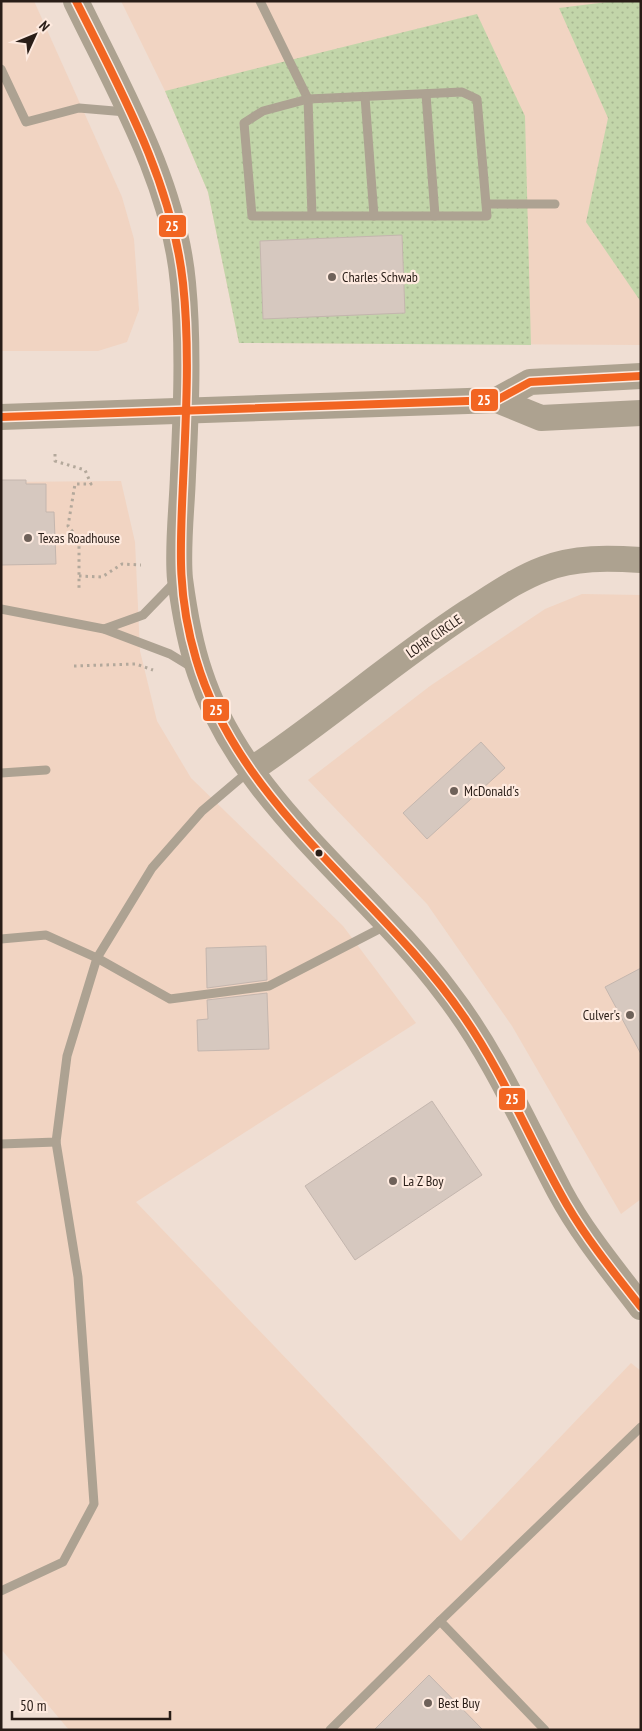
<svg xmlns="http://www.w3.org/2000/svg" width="642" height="1731" viewBox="0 0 642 1731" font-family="'PT Sans Narrow',sans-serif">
	<defs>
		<pattern id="green-dots" width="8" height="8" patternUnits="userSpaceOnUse" patternTransform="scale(1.25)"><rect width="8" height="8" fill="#c2d5a9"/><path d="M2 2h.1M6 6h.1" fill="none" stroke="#a7b691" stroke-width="1.8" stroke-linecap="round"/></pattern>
	</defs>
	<rect width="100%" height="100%" fill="#efded3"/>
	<g fill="#f1d4c2">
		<polygon points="1,1 34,1 122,197 134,239 139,310 127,342 98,351 1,351"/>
		<polygon points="121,1 641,1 641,345 239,343 208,192 165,91"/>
		<polygon points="121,481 135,542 140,651 157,721 191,778 343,926 416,1023 136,1202 461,1541 631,1363 641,1371 641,1730 69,1730 1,1649 1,482"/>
		<polygon points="582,594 641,595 641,1199 621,1214 512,1026 427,904 308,780 430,686 545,609"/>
	</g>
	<g fill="url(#green-dots)">
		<polygon points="615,1 641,1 641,302 586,222 608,118 559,8"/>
		<polygon points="477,14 525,116 531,345 239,343 208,192 165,91"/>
	</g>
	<g fill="#d6c8bf" stroke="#c4b6ae">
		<polygon points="402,235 405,313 263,319 260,241"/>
		<polygon points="1,480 26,480 26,484 46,484 46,512 54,512 56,564 1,565"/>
		<polygon points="481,742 505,768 427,839 403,813"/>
		<polygon points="266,946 267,980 207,988 206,948"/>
		<polygon points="641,968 641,1054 605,987"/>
		<polygon points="267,993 269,1049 198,1051 197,1020 208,1019 207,1000"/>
		<polygon points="432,1101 482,1175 355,1260 305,1186"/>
		<polygon points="429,1675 483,1730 374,1730"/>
	</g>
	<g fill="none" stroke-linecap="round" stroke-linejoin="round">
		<g stroke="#b3a89b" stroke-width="3" stroke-dasharray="2.5 4" stroke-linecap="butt">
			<polyline points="55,454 55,461 85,470 91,484 75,484 68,526 79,539 79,589"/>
			<polyline points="79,576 102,577 122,564 141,565"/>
			<polyline points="74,666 136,664 153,670"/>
		</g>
		<g stroke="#ada292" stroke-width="9">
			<polyline points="260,1 308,99 312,215"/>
			<polyline points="1,69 26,122 79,108 126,112"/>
			<polygon points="462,92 477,99 487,216 252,216 244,123 263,111 308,99"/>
			<polyline points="426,94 435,216"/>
			<polyline points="365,97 374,216"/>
			<polyline points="487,204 555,204"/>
			<polyline points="1,609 104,629 170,654 193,668"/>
			<polyline points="104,629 143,615 176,581"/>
			<polyline points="1,773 46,770"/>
			<polyline points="1,939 46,935 97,958 170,999 269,986 385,926"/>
			<polyline points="1,1144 56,1142 67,1056 97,958 152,868 202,811 249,771"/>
			<polyline points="1,1591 63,1562 94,1504 78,1277 56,1142"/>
			<polyline points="330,1730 440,1621"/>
			<polyline points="545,1730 440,1621 641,1427"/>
		</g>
		<g stroke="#ada290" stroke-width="26">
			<path d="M 76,1 C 119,90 174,183 183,283 C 189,346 186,413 183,475 C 182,508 177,547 180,579 C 184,609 190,644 200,673 C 242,802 368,887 447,993 C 494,1054 524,1124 560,1192 C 582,1233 612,1269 641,1307"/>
			<polyline points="497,400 530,382 641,376"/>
			<polyline points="1,417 497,400 541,418 641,413"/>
			<path d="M 251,770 C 326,720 393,661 468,612 C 492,597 517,579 544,569 C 575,557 608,558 641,560"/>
		</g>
		<defs>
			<g id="bus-1">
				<path d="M 76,1 C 121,91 172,182 183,283 C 190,349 186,417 183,483 C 180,548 177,595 196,659 C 239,807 380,894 464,1017 C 505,1076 531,1143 567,1205 C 588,1241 615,1274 641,1307"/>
				<polyline points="1,417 497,400 530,382 641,376"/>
			</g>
		</defs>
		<use href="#bus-1" stroke="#feeadf" stroke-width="11"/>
		<use href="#bus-1" stroke="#f26522" stroke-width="8"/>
	</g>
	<g fill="#6e6159" stroke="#feeadf" stroke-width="2">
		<circle cx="332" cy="277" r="5"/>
		<circle cx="28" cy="538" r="5"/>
		<circle cx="454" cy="791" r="5"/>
		<circle cx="630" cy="1015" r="5"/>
		<circle cx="393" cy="1181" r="5"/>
		<circle cx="428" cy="1703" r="5"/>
	</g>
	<circle fill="#291d17" stroke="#feeadf" stroke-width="2" cx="319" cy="853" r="4.5"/>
	<g text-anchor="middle" stroke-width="4.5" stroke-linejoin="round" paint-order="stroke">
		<g font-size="14" fill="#291d17" stroke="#feeadf" text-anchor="start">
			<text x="342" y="282">Charles Schwab</text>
			<text x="38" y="543">Texas Roadhouse</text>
			<text x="464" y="796">McDonald's</text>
			<text x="620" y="1020" text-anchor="end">Culver's</text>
			<text x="403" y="1186">La Z Boy</text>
			<text x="438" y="1708">Best Buy</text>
		</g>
		<g font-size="14" fill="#291d17" stroke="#feeadf">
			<text transform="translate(434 636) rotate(-35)" y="5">LOHR CIRCLE</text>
		</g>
	</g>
	<g stroke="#feeadf" stroke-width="2">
		<rect x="158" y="214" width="29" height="24" rx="5" fill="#f26522"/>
		<rect x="470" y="388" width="29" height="24" rx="5" fill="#f26522"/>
		<rect x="202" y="698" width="28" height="24" rx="5" fill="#f26522"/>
		<rect x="498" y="1087" width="28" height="24" rx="5" fill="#f26522"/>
	</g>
	<g font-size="14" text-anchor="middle" font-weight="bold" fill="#fff">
		<text x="172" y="231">25</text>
		<text x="484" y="405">25</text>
		<text x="216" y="715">25</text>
		<text x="512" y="1104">25</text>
	</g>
	<rect width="642" height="1731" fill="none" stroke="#291d17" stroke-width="5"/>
	<g transform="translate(35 35) rotate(46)" stroke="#feeadf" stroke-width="4" paint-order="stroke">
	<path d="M0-4L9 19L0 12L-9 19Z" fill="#291d17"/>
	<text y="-8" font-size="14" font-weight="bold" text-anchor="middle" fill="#291d17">N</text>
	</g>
	<path d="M12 1711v8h158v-8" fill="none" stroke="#291d17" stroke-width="2.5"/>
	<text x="20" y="1711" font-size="15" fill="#291d17" stroke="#feeadf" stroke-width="4" paint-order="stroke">50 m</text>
</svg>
